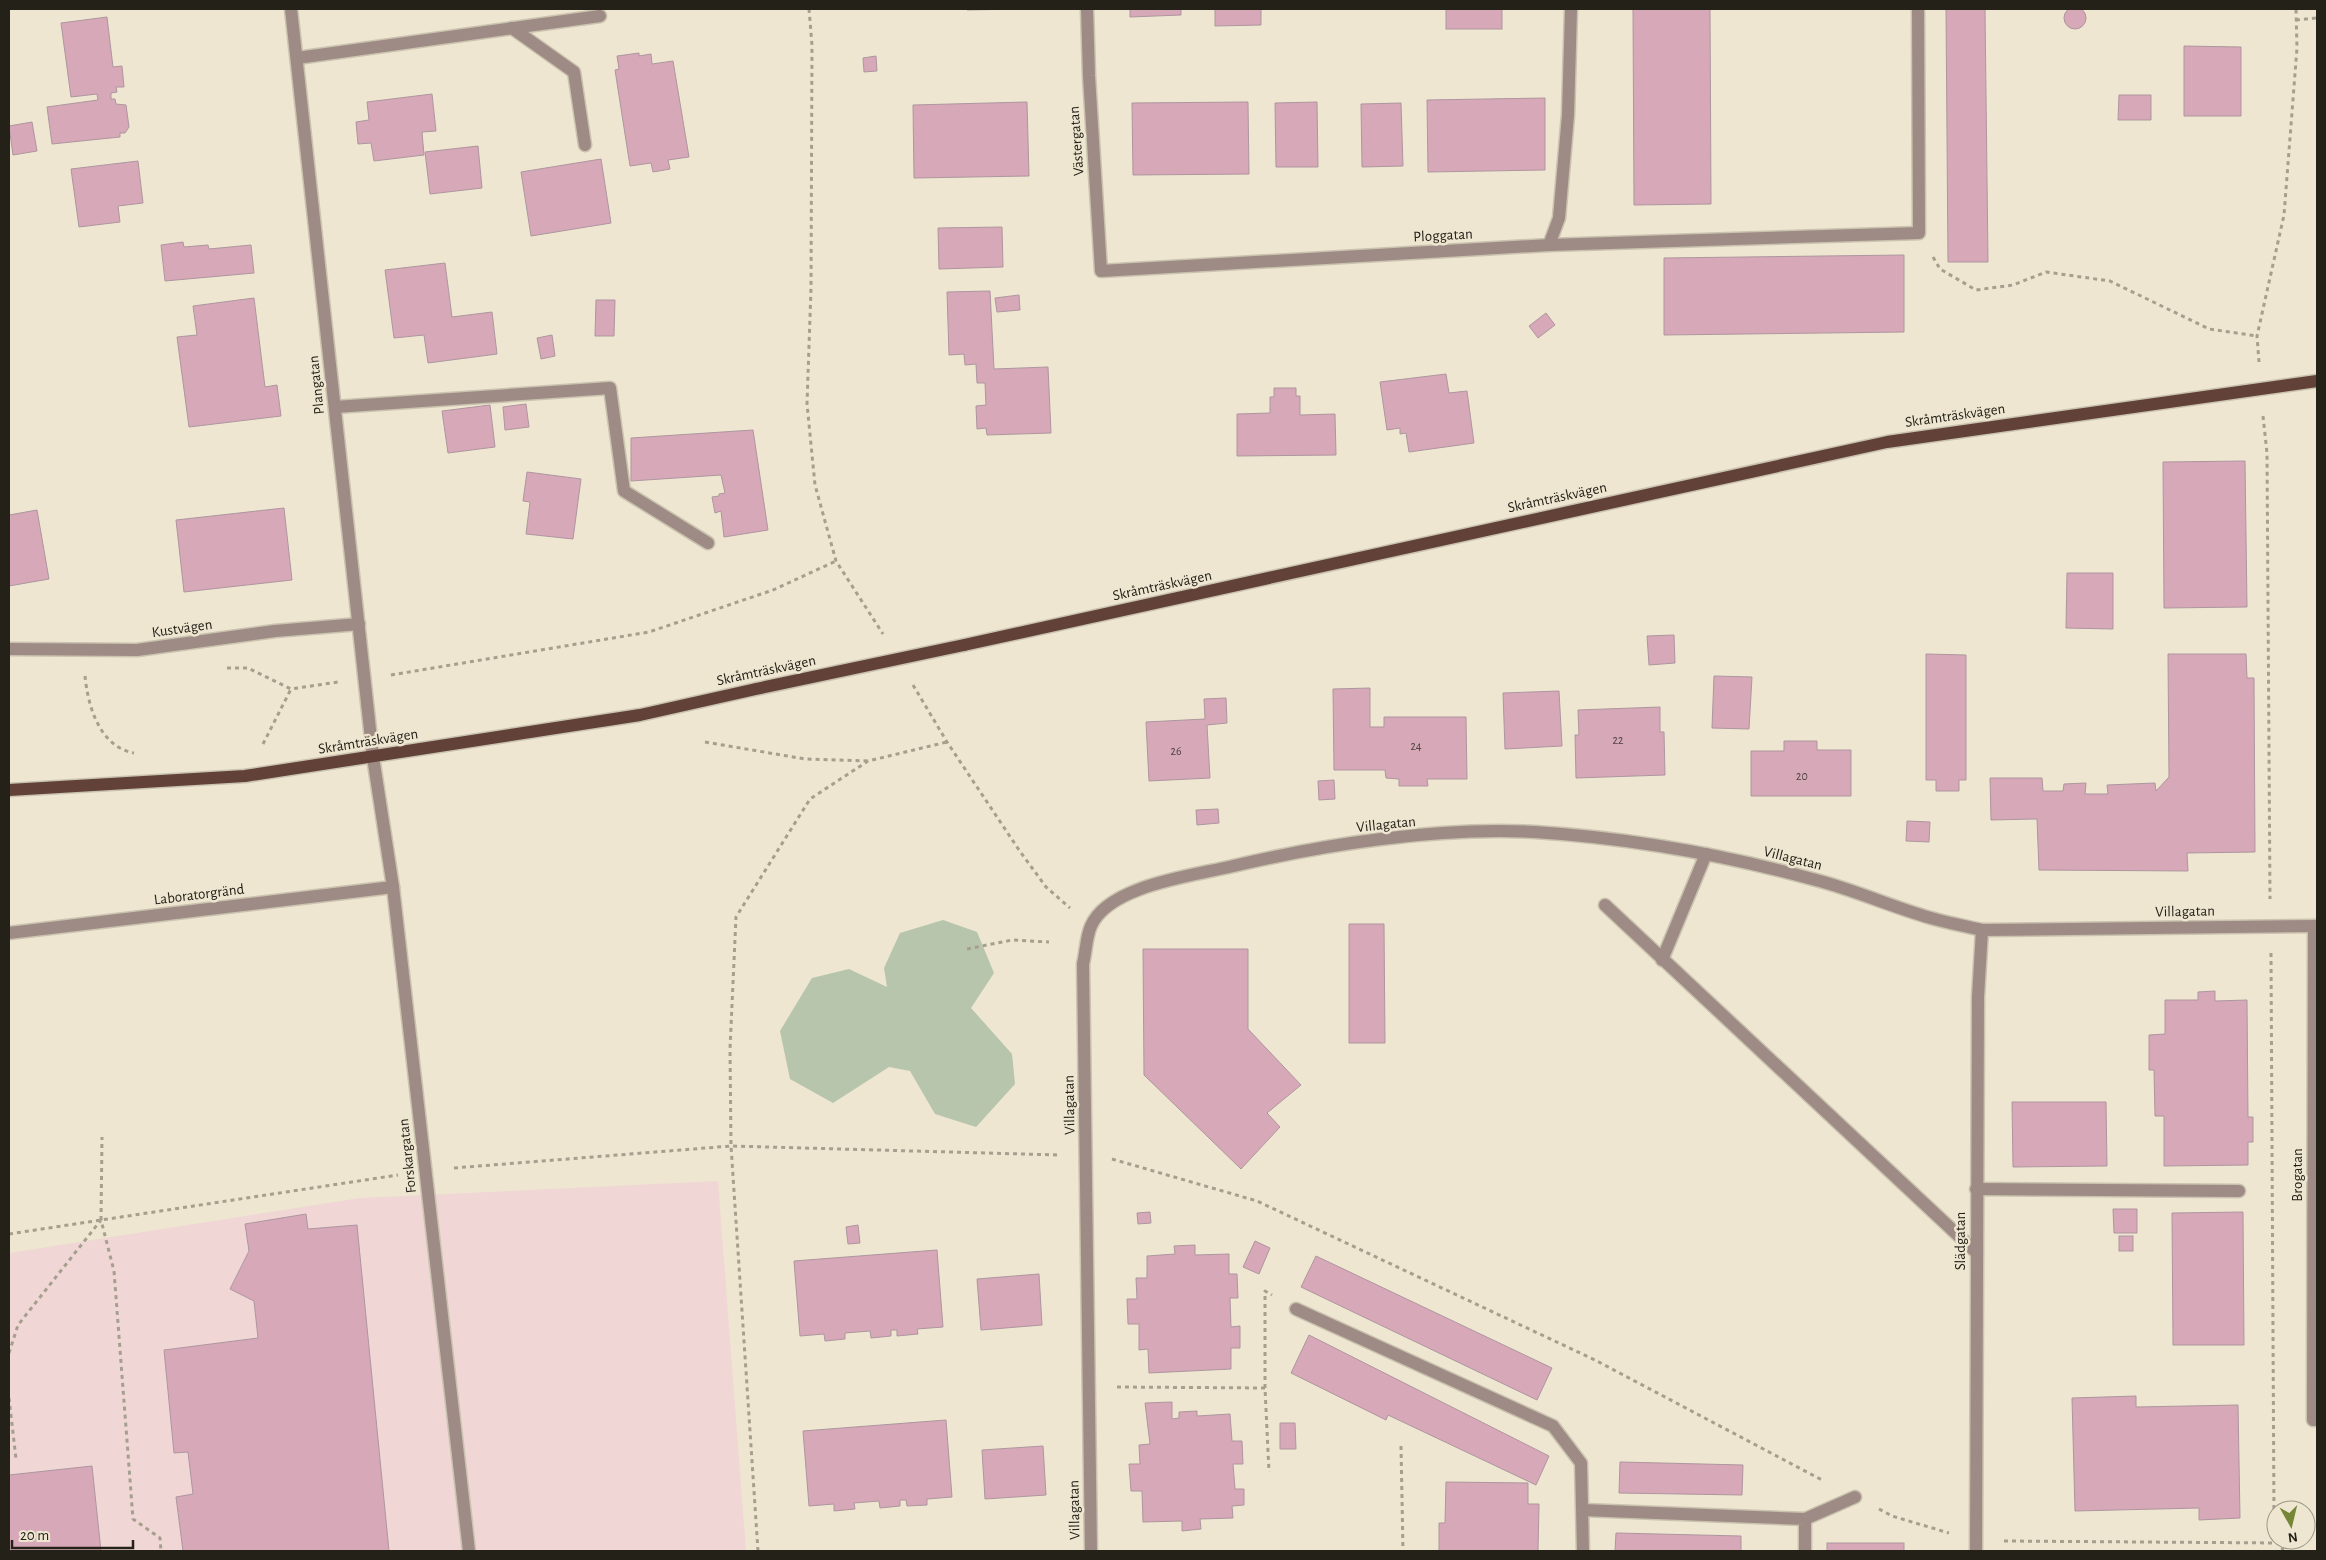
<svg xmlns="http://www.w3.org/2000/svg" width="2326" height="1560" viewBox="0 0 2326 1560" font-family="'Alegreya Sans',sans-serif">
	<rect width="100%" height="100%" fill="#eee6d0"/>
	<polygon fill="#f0d6d5" points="718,1181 746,1551 9,1551 9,1253 360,1198"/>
	<polygon fill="#b6c5ab" points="943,920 977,932 994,973 971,1008 1012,1054 1015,1084 976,1127 935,1114 910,1071 889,1067 833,1103 790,1079 780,1031 812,978 849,969 887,987 884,968 900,933"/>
	<g fill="#d6a8b8" stroke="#ae969f">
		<circle cx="2075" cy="18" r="11"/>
		<polygon points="967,9 1025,9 967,10"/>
		<polygon points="1130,9 1181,9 1181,15 1130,17"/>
		<polygon points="1215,9 1261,9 1261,25 1215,26"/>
		<rect x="1446" y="9" width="56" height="20"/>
		<polygon points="1633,9 1710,9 1711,204 1634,205"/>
		<polygon points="1946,9 1985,9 1988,262 1948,262"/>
		<polygon points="107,17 113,67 122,66 124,87 116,87 117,92 111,93 111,99 115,99 116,104 126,105 129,127 125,133 120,133 120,137 52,144 47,107 98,100 97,94 71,97 61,23"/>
		<polygon points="2184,46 2241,47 2241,116 2184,116"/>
		<polygon points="639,53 639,56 651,54 652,64 673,61 689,157 668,160 670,169 653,172 651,163 630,166 615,70 619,69 617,56"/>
		<polygon points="876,56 877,71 864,72 863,58"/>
		<polygon points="432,94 436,131 422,132 424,155 374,161 371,143 358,144 356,122 369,120 367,102"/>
		<polygon points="2119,95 2151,95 2151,120 2118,120"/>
		<polygon points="1545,98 1545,170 1428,172 1427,100"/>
		<polygon points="1027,102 1029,176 914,178 913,105"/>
		<polygon points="1248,102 1249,174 1133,175 1132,103"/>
		<polygon points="1317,102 1318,167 1276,167 1275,103"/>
		<polygon points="1401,103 1403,166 1362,167 1361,104"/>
		<polygon points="32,122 37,151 13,155 9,126"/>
		<polygon points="478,146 482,188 430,194 425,152"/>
		<polygon points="601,159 611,223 531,236 521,172"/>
		<polygon points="138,161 143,203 118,206 120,222 79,227 71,169"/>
		<polygon points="1002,227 1003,267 939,269 938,228"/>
		<polygon points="183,242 184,247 208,245 209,249 251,245 254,273 165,281 161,245"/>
		<polygon points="1904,255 1904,332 1664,335 1664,258"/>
		<polygon points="445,263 452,317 492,312 497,354 428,363 424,335 394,338 385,270"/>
		<polygon points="990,291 994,369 1048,367 1051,433 987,435 986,428 977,429 976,406 986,405 985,383 977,383 976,364 965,365 964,354 949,355 947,292"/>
		<polygon points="1019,295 1020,310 997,312 995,298"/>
		<polygon points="254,298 265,387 277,385 281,416 189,427 177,337 197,335 193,306"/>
		<polygon points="596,300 615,300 614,336 595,336"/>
		<polygon points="1546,313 1555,325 1538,338 1529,326"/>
		<polygon points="552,335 555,356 541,359 537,338"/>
		<polygon points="1446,374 1449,393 1467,391 1474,443 1409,452 1406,433 1400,434 1400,428 1387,430 1380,382"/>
		<polygon points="1274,388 1296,388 1296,396 1300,396 1300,415 1335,414 1336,455 1237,456 1237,414 1270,413 1270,397 1274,397"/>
		<polygon points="526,404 529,427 505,430 503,407"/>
		<polygon points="490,405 495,447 448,453 442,411"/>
		<polygon points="753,430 768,530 724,537 721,511 715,513 712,497 719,496 719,494 725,493 721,475 631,481 631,438"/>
		<polygon points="2245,461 2247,607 2164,608 2163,462"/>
		<polygon points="527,472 581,479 573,539 526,534 530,502 523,501"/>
		<polygon points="284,508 292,580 184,592 176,520"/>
		<polygon points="37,510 49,579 9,586 9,515"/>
		<polygon points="2067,573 2113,573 2113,629 2066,628"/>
		<polygon points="1674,635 1675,663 1649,665 1647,636"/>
		<polygon points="1926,654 1966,655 1966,780 1959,780 1959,791 1936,791 1936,780 1926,780"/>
		<polygon points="2168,654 2246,654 2247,678 2254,678 2255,852 2187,853 2188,871 2039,870 2037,819 1991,820 1990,778 2042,778 2043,791 2063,791 2064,784 2086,783 2085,794 2108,794 2107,785 2155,783 2156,791 2169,777"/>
		<polygon points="1714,676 1752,677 1749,729 1712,728"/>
		<polygon points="1370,688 1370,727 1384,727 1384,717 1466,717 1467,779 1427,779 1428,786 1399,786 1399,779 1386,778 1385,770 1334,770 1333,689"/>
		<polygon points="1559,691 1562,746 1505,749 1503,693"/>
		<polygon points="1226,698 1227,723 1207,725 1210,778 1149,781 1146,722 1205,719 1204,699"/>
		<polygon points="1660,707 1660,732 1664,732 1665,775 1576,778 1575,735 1579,735 1578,710"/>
		<polygon points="1784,741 1817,741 1817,750 1851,750 1851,796 1751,796 1751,751 1784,751"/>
		<polygon points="1334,780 1335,799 1319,800 1318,781"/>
		<polygon points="1218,809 1219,823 1197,825 1196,810"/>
		<polygon points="1907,821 1930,822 1929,842 1906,841"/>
		<polygon points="1349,924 1384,924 1385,1043 1349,1043"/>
		<polygon points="1143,949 1248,949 1248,1029 1301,1085 1267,1113 1280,1127 1241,1169 1144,1075"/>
		<polygon points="2215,991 2215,1001 2247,1000 2248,1117 2253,1117 2253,1142 2248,1142 2248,1165 2164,1166 2164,1116 2155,1116 2154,1070 2149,1070 2149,1035 2165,1034 2165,1000 2198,1000 2198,992"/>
		<polygon points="2012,1102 2106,1102 2107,1166 2013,1167"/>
		<polygon points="2113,1209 2137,1209 2137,1233 2114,1233"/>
		<polygon points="1150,1212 1151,1223 1138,1224 1137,1213"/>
		<polygon points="2243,1212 2244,1345 2173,1345 2172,1213"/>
		<polygon points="306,1214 308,1229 357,1225 389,1551 183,1551 176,1497 193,1494 188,1452 174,1453 164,1350 258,1338 254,1301 230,1289 249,1251 245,1224"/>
		<polygon points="858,1225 860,1243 848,1244 846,1227"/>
		<rect x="2119" y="1236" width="14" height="15"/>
		<polygon points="1255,1241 1270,1248 1259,1274 1243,1267"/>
		<polygon points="1195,1245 1195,1255 1229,1254 1229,1274 1237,1274 1238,1298 1230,1298 1231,1327 1240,1326 1240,1348 1231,1348 1231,1369 1149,1373 1148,1349 1139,1350 1139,1324 1128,1324 1127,1299 1137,1299 1136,1278 1147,1278 1147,1256 1175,1254 1174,1246"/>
		<polygon points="937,1250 943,1327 917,1329 918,1334 897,1336 897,1330 891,1330 891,1336 871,1338 870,1331 845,1333 845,1339 825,1341 824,1334 800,1336 794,1261"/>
		<polygon points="1316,1256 1552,1368 1537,1400 1301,1287"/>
		<polygon points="1039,1274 1042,1325 981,1330 977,1279"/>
		<polygon points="1309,1335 1549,1456 1536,1485 1388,1415 1386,1420 1291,1373"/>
		<polygon points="2136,1396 2136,1407 2238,1405 2240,1518 2199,1520 2199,1508 2075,1511 2072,1398"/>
		<polygon points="1172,1402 1172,1419 1179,1418 1179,1412 1197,1411 1197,1416 1230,1414 1232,1441 1242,1441 1243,1464 1233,1464 1235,1489 1244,1489 1244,1505 1232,1506 1233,1518 1200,1519 1201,1529 1182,1531 1182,1521 1143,1522 1142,1491 1131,1491 1129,1464 1140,1464 1139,1445 1150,1444 1145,1403"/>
		<polygon points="946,1420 952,1497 927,1499 927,1505 907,1506 906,1500 900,1500 900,1506 880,1508 879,1501 854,1503 855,1509 834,1511 834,1504 809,1506 803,1431"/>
		<polygon points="1280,1423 1295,1423 1296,1449 1280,1449"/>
		<polygon points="1043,1446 1046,1495 985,1499 982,1450"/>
		<polygon points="1620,1462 1743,1465 1742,1495 1619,1493"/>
		<polygon points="92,1466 101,1551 9,1551 9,1475"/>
		<polygon points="1446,1482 1528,1483 1528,1504 1539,1504 1538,1551 1439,1551 1439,1523 1445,1523"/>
		<polygon points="1616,1533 1741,1536 1741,1551 1615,1551"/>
		<rect x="1827" y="1543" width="77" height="8"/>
	</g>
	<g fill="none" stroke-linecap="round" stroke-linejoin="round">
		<defs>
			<g id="minor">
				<polyline points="291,9 373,757 393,887 469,1551"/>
				<polyline points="1087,9 1089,76 1101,271 1549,245 1559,218 1568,115 1571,9"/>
				<polyline points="512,28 574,72 585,145"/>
				<polyline points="297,58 600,16"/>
				<polyline points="1549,245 1919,233 1918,9"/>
				<polyline points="335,407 610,388 624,491 708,543"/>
				<polyline points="9,649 137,650 275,631 359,624"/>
				<polyline points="1605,905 1976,1252"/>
				<polyline points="2314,926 2313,1420 2317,1420"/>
				<polyline points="9,933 393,887"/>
				<polyline points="1662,960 1706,854"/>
				<polyline points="1976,1189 2239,1191"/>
				<polyline points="1296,1309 1553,1426 1581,1463 1583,1551"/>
				<polyline points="1583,1510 1805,1519 1805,1551"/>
				<polyline points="1805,1519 1855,1497"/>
				<path d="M 1091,1551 L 1083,964 C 1086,952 1086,937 1091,926 C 1108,886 1191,876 1229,867 C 1325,844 1437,827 1535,832 C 1630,838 1725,855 1816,880 C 1855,890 1892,907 1931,918 C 1948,923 1965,926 1982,930 L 2317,926"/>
				<polyline points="1976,1551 1978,997 1982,930"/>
			</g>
			<g id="major">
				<polyline points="964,645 1887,442 2317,381"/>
				<polyline points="9,790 245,776 640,715 756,689"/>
			</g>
		</defs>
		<use href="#minor" stroke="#cac3af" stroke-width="15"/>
		<use href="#major" stroke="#cac3af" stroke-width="15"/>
		<g stroke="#a69f8e" stroke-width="3" stroke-dasharray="4 4" stroke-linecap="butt">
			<polyline points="809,9 812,45 811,288 807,404 815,485 836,561 883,634"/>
			<polyline points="2296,20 2317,18"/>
			<polyline points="1933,257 1940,269 1976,290 2013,285 2046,272 2110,281 2209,329 2257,336"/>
			<polyline points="2259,362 2257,336 2284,215 2297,48 2296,9"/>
			<polyline points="2263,416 2267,453 2270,899"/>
			<polyline points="227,668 248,668 291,689 338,682"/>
			<polyline points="391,675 649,632 773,590 836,561"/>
			<path d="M 85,676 C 88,707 100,747 134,753"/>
			<polyline points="913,685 947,742 1019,850 1046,887 1070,908"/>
			<polyline points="705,742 805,759 868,761"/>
			<polyline points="263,744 291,689"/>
			<polyline points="967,949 1012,940 1049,942"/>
			<polyline points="2271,953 2274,1519 2276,1527"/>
			<polyline points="1112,1159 1257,1201 1595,1360 1822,1480"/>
			<polyline points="454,1168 731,1146 1059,1155"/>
			<polyline points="101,1220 102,1137"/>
			<polyline points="9,1234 398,1175"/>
			<polyline points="9,1353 18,1325 101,1220 114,1271 133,1519 160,1538 161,1551"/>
			<polyline points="1117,1387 1265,1388 1269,1472"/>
			<polyline points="1265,1388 1265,1291 1272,1295"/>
			<polyline points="9,1398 16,1459"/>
			<polyline points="1401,1446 1403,1551"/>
			<polyline points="1879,1509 1892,1516 1949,1533"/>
			<polyline points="2280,1540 2283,1551"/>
			<polyline points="2004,1541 2281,1543"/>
			<polyline points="758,1551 731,1146 730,1049 736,917 810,799 868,761 947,742"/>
		</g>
		<use href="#minor" stroke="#9f8b85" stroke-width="12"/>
		<use href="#major" stroke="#624138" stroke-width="12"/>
		<defs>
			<polyline id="major-bridge" points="756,689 964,645"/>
		</defs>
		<use href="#major-bridge" stroke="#cac3af" stroke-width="15" stroke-linecap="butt"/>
		<use href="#major-bridge" stroke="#624138" stroke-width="12"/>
	</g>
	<g text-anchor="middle" stroke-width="5" stroke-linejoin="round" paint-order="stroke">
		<g font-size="12" fill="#504341">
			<text x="1618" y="744">22</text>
			<text x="1416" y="750">24</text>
			<text x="1176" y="755">26</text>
			<text x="1802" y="780">20</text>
		</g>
		<g font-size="15" fill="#242119" stroke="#eee6d0">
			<text transform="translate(1076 141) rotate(-94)" y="5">Västergatan</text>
			<text transform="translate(1443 235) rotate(-3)" y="5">Ploggatan</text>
			<text transform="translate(316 385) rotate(-96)" y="5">Plangatan</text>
			<text transform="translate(1955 415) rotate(-8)" y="5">Skråmträskvägen</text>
			<text transform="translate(1557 497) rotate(-12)" y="5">Skråmträskvägen</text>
			<text transform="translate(1162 585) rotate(-12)" y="5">Skråmträskvägen</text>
			<text transform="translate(182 628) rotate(-8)" y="5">Kustvägen</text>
			<text transform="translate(766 670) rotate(-12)" y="5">Skråmträskvägen</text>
			<text transform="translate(368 741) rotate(-9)" y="5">Skråmträskvägen</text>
			<text transform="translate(1386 824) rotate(-6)" y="5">Villagatan</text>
			<text transform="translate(1793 858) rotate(14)" y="5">Villagatan</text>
			<text transform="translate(199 894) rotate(-7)" y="5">Laboratorgränd</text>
			<text transform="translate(2185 911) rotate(-1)" y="5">Villagatan</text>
			<text transform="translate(1069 1105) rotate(-91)" y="5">Villagatan</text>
			<text transform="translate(407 1156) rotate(-96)" y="5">Forskargatan</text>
			<text transform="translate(2297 1175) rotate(-90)" y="5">Brogatan</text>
			<text transform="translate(1960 1241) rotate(-90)" y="5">Slädgatan</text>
			<text transform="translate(1074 1510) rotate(-91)" y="5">Villagatan</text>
		</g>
	</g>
	<rect width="2326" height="1560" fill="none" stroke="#242119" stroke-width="20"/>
	<g transform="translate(2291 1525) rotate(172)"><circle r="24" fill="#eee6d0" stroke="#9d9787"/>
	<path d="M0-4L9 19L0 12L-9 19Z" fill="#758737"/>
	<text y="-8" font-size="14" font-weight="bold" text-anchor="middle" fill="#242119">N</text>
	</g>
	<path d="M12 1540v8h121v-8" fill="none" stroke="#242119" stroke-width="2.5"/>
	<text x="20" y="1540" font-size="15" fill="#242119" stroke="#eee6d0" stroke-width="4" paint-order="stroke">20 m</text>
</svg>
